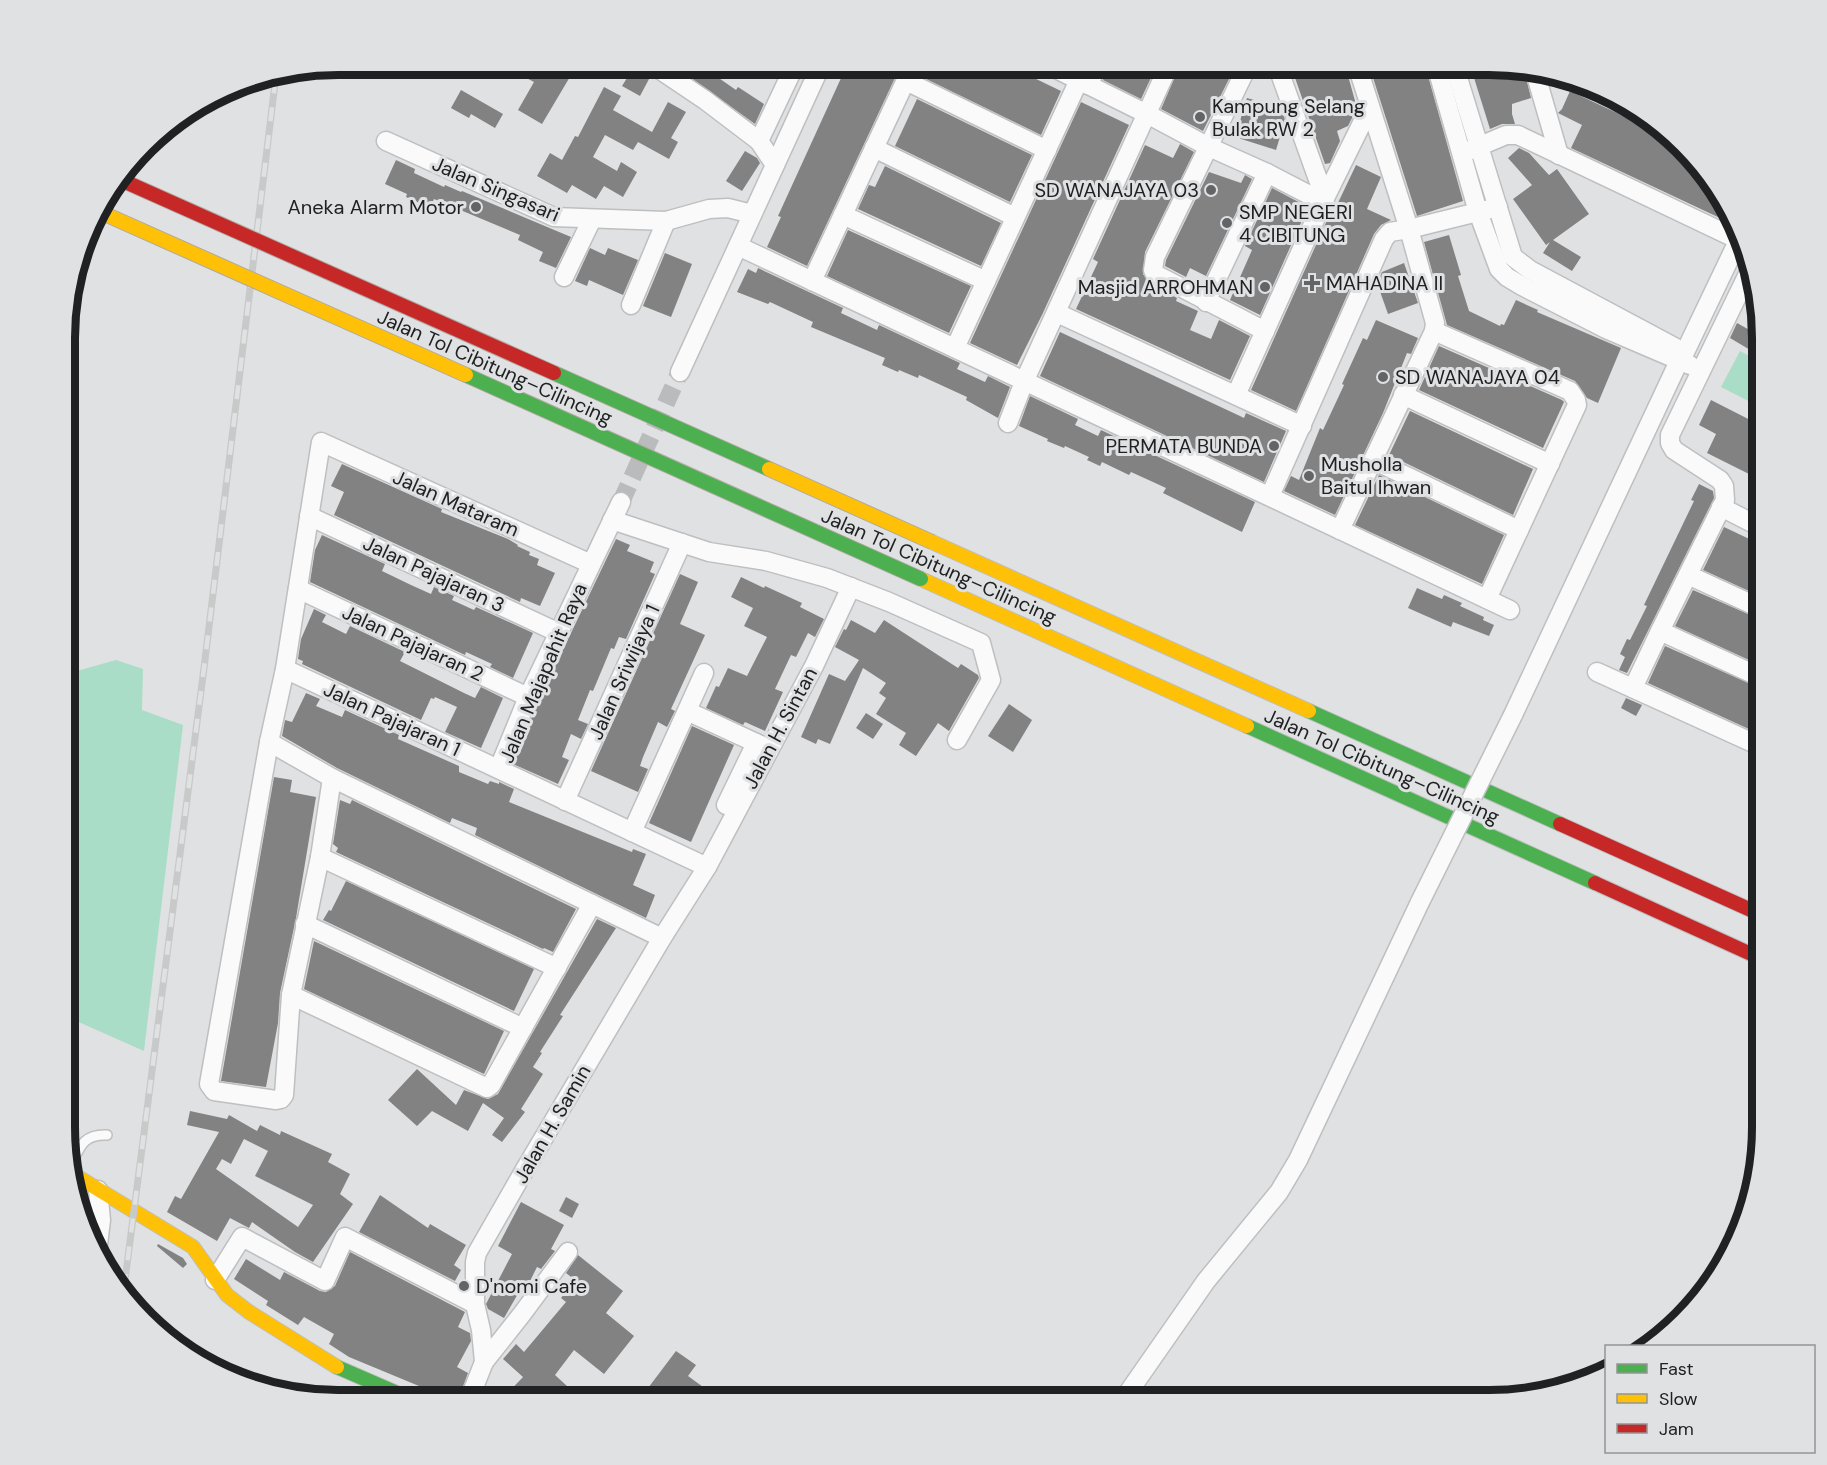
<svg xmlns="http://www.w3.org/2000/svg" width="1827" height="1465" viewBox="0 0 1827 1465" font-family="'DM Sans',sans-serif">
	<rect width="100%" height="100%" fill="#e0e1e2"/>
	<g fill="#aaddc7">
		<polygon points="1740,351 1762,363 1762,408 1721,387"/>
		<polygon points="116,660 143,669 142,710 183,725 144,1051 65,1016 66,674"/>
	</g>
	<g fill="#828283" fill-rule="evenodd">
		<polygon points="502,65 577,65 542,124 518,110 534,82"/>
		<polygon points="673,65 700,65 736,90 738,87 764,104 755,124"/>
		<polygon points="847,65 901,65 807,266 767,247 781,217 778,216"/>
		<polygon points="924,65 1007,65 1061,91 1041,135 920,76"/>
		<polygon points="1109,65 1157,65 1141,99 1103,80"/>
		<polygon points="1180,65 1236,65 1203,131 1161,109"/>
		<polygon points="1300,65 1345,65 1357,108 1348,126 1337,131 1340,141 1330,163 1325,164 1293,72 1301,69"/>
		<polygon points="1369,65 1425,65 1463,201 1417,216"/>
		<polygon points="1470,65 1507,65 1524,69 1531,98 1512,104 1512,114 1515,124 1502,124 1490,129"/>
		<polygon points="632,70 649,79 640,96 622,86"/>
		<polygon points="604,87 621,96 613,110 652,132 668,102 686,112 671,138 678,142 669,159 638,142 633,150 605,135 593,157 617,171 621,162 637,172 623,197 604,186 596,199 572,185 567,193 537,176 550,153 562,160 575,136 578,137"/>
		<polygon points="461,90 503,114 495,128 471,114 469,118 451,108"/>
		<polygon points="1570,91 1675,140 1734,217 1737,226 1571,148 1582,125 1558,113 1562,109"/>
		<polygon points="1247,98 1281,108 1285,120 1276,150 1235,137"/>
		<polygon points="917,99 1032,155 1010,202 895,146"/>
		<polygon points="1081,102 1129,125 1042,315 1017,365 970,343"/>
		<polygon points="1180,144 1194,152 1145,252 1143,274 1150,284 1177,298 1176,301 1198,311 1190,330 1211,339 1219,320 1250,336 1230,380 1076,309 1098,262 1093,259 1145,145 1173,158"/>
		<polygon points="1519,148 1529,153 1549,175 1557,169 1589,214 1553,240 1581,257 1572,271 1543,253 1550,242 1546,245 1513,199 1532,185 1508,158"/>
		<polygon points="745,151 757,158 760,163 742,191 726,181"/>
		<polygon points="396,160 415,169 414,173 444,187 445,185 461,192 462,191 571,237 556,268 539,261 543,252 518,240 520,235 434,199 430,208 406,197 407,194 385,184"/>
		<polygon points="1356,165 1381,177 1367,209 1391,220 1381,225 1374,234 1296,411 1251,390 1333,207 1336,207"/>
		<polygon points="885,166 1001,223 981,266 858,209 869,185 875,187"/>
		<polygon points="1209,172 1241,183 1245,175 1252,179 1206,276 1190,268 1186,277 1165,266 1166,260"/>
		<polygon points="1272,188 1308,207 1260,315 1230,300 1252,250 1245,246"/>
		<polygon points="848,230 971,286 949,333 827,276"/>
		<polygon points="1449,235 1461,275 1458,276 1469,311 1500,326 1501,324 1504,325 1516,300 1538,310 1537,312 1621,348 1598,403 1587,398 1575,381 1447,325 1424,242"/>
		<polygon points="590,248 605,255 608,248 638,260 623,295 589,280 587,286 575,281"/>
		<polygon points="665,253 692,264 671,317 643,306"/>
		<polygon points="1404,263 1418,303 1388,314 1377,283 1382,272"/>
		<polygon points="758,268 843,308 841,313 877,330 879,325 960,363 957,369 985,382 988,376 1010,387 998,418 966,400 967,397 919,375 918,378 899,370 898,372 882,365 885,358 811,327 813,322 770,302 768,304 737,292 748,269 756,273"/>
		<polygon points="1376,320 1418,338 1411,354 1407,353 1383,413 1335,515 1284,491 1291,476 1299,480 1320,428 1323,430 1344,385 1342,384 1363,338 1367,340"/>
		<polygon points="1737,323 1762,337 1762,357 1730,338"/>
		<polygon points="1060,332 1240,416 1244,418 1246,413 1286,431 1264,482 1040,376"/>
		<polygon points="1439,346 1562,400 1564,402 1543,448 1419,390"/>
		<polygon points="1030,396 1078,419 1075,425 1098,436 1101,430 1255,502 1242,532 1163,493 1166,488 1153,482 1131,472 1129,475 1102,462 1100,466 1087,460 1089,457 1065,446 1064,448 1047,441 1048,439 1019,426"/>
		<polygon points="1711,400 1762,426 1762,447 1757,459 1762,461 1762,463 1755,477 1707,453 1716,434 1699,425"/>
		<polygon points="1410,411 1533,469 1513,515 1389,455"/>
		<polygon points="342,464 442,509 441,512 508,539 518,545 517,546 530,552 529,555 539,559 537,565 555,573 540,606 521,598 520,602 334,515 344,492 331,486"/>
		<polygon points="1379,475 1504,535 1482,584 1355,525"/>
		<polygon points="1699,484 1713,491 1714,498 1627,673 1619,670 1625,657 1620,654 1627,639 1630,640 1647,606 1644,605 1694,501 1691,500"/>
		<polygon points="1724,527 1762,545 1762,597 1703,570"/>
		<polygon points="322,535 385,564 382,571 411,585 431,594 434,587 454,596 452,600 474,610 476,607 533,633 513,678 490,667 492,664 466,652 465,655 310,582 315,550"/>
		<polygon points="616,539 630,545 627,551 654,562 650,572 655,574 626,639 619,637 614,649 611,648 593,691 590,690 578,720 588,724 581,739 571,734 562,757 569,760 558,784 513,764 538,702"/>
		<polygon points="680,574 698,582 680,624 705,635 671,709 675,711 667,727 658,722 643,757 640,766 648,769 638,792 591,771"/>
		<polygon points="741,577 764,588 765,586 802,603 800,607 824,619 815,637 808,633 796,657 791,655 775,689 783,692 765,731 745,722 743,725 706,708 716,686 719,687 728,668 747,676 767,637 744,626 753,608 731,597"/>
		<polygon points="1417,588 1442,599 1444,595 1462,603 1460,606 1484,617 1483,620 1494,625 1489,636 1453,622 1451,627 1408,608"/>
		<polygon points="1693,590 1762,620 1762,666 1675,626"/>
		<polygon points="314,609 326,615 322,622 346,634 350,626 405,652 400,661 464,693 475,698 481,687 503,698 481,748 445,732 457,707 435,697 434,699 431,698 421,720 302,664 303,661 298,659 301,639"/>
		<polygon points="851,620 875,633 884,620 958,668 961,664 978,675 979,678 949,731 938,723 916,756 899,745 906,733 876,714 886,698 879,693 886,683 863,668 830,744 818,739 816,744 801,737 829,674 845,681 859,660 835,647 844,629 846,630"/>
		<polygon points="1665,646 1762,689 1762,735 1648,683"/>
		<polygon points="306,693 320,699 316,706 342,717 345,710 399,735 398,739 459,766 459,772 488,784 490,781 499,784 499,782 514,789 509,802 632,852 633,849 646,854 633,885 655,895 646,918 475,835 477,828 452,818 450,823 337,768 282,736 285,720 292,722"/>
		<polygon points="1626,698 1642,705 1636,716 1621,708"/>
		<polygon points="1009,704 1032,720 1013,752 988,736"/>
		<polygon points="866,713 883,724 873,739 856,728"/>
		<polygon points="692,726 734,745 691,842 649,823"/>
		<polygon points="274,777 292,780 290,792 316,797 296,918 280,993 278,1023 266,1087 221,1081"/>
		<polygon points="340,800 350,804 352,800 576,909 553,952 544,948 543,949 336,852 338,848 333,844"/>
		<polygon points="346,881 534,969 514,1011 323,920 329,910 331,911"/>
		<polygon points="597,919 616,928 560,1015 563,1016 540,1052 542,1053 533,1067 543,1074 521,1109 525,1112 502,1142 492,1135 504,1118 483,1103 468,1131 432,1111 417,1126 388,1100 417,1069 456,1105 464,1090 488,1099 498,1094"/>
		<polygon points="314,941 504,1031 484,1074 304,989"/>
		<path d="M 190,1111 L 227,1119 L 229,1115 L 257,1131 L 260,1125 L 280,1135 L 281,1131 L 332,1154 L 328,1162 L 350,1174 L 340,1194 L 353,1204 L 313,1262 L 295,1252 L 252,1222 L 249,1228 L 230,1218 L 217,1241 L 167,1212 L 175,1196 L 181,1199 L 219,1132 L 187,1125 ZM 244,1139 L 268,1151 L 255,1176 L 313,1205 L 298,1227 L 216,1169 L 222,1159 L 231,1164 Z"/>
		<polygon points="380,1195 428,1228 430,1224 466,1245 454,1265 461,1270 455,1281 359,1232"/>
		<polygon points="566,1197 579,1204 572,1218 559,1211"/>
		<polygon points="521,1202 564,1225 551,1249 555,1251 541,1269 537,1267 527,1287 523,1285 504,1318 488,1309 486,1304 512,1254 498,1246"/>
		<polygon points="158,1244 183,1258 187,1264 183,1268 157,1246"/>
		<polygon points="350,1252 465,1312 458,1327 470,1333 471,1341 457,1367 468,1373 458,1400 447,1400 433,1393 428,1400 425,1391 419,1386 349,1357 329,1344 334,1334 304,1317 298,1325 266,1305 268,1301 234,1279 246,1259 280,1280 284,1272 320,1291 326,1292 335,1286"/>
		<polygon points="578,1255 623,1291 606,1313 634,1336 604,1374 574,1350 555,1375 567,1386 555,1400 501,1400 523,1377 503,1359 516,1344 524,1352 566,1302 561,1298 575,1280 566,1273"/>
		<polygon points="676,1351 696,1365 688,1376 710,1392 704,1400 639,1400"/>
	</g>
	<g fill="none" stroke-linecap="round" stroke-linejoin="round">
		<polyline stroke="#babbbc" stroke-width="18" stroke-dasharray="18 9" stroke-linecap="butt" points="621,502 680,372"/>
		<defs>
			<path id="lane" d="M 71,1165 C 80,1147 83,1134 107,1135"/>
			<g id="street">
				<polyline points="653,65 705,100 759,141"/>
				<polyline points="1048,65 1147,114 1209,147 1267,173 1323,202"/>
				<polyline points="1248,65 1155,257 1153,270 1155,274 1265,331"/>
				<polyline points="1277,65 1325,199"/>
				<polyline points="1436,65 1478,212 1499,269 1507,277 1522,286 1606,329 1690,365"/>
				<polyline points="1454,65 1513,257 1530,270 1676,348"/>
				<polyline points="1535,72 1559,155"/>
				<polyline points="906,81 1047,150"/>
				<polyline points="1588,84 1603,91"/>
				<polyline points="1088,85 1098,65"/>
				<polyline points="386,141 554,217 666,221 709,209 728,208 752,214"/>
				<polyline points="874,148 1015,217"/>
				<polyline points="1468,151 1506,135 1518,135 1739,240"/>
				<polyline points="775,165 759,141 795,65"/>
				<polyline points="843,215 986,281"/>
				<polyline points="738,246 1510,610"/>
				<polyline points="564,277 592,219"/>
				<polyline points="812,281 913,65"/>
				<polyline points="1206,302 1267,173"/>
				<polyline points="631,305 666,221"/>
				<polyline points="1057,313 1302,426"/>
				<polyline points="1434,331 1570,391 1576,400 1577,405 1487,599"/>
				<polyline points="955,348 1079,80"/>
				<polyline points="680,372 821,65"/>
				<polyline points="1236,395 1323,202 1370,107"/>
				<polyline points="1403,395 1550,464"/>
				<polyline points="1008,423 1024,382 1169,65"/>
				<polyline points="1373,460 1519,530"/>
				<polyline points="1270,496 1384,239 1390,232 1409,229 1498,207"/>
				<polyline points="1721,507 1762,528"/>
				<polyline points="309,516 559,633"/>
				<polyline points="612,520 709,552 766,561 827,578 889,602 981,643 991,680 957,740"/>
				<polyline points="1340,530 1434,331 1435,323 1409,229 1357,65"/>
				<polyline points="1688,575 1762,609"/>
				<polyline points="298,589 528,697"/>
				<polyline points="1660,631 1762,678"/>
				<polyline points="285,669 707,867"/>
				<polyline points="1597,672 1762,747"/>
				<polyline points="1633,688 1660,631 1725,500 1724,486 1720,480 1674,450 1670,443 1670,435 1748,274"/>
				<polyline points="687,711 767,748"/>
				<polyline points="1513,715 1679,361 1685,352 1739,239"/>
				<polyline points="269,742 332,778 662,938"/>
				<polyline points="499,768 528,697 621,502"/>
				<polyline points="332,778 320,857 291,995 284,1095 281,1099 276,1100 214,1091 209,1084 269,742 285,669 321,442 591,564"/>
				<polyline points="565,801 682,543"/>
				<polyline points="726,805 756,743"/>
				<polyline points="632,832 704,673"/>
				<polyline points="320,857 557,968"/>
				<polyline points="305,924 523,1028"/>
				<polyline points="291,995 487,1088 491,1085 592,904"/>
				<polyline points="97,1253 101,1220 98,1190"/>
				<polyline points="215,1280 242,1237 325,1281 345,1237 475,1304"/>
				<polyline points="484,1362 522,1314 568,1252"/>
				<polyline points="469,1400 484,1362 481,1330 475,1304 475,1262 477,1253 524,1171 662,938 707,867 814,666 851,587"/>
				<polyline points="588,1400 604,1399"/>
				<polyline points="1123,1400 1206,1281 1279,1192 1298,1160 1420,902"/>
			</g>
			<g id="fast">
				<polyline points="1309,711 1560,824"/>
				<polyline points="1247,726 1595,883"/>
				<polyline points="337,1367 413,1400"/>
			</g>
			<g id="slow">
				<polyline points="932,542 1309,711"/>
				<polyline points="921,579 1247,726"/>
				<polyline points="73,1174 193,1247 227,1295 249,1312 337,1367"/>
			</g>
			<g id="jam">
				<polyline points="1560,824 1762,915"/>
				<polyline points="1595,883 1762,959"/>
			</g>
		</defs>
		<use href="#lane" stroke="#bebfc0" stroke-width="12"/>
		<use href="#street" stroke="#bebfc0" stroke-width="21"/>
		<use href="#fast" stroke="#bebfc0" stroke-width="16"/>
		<use href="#slow" stroke="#bebfc0" stroke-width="16"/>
		<use href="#jam" stroke="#bebfc0" stroke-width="16"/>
		<use href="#lane" stroke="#fafafb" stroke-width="9"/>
		<use href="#street" stroke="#fafafb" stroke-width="18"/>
		<use href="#fast" stroke="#4caf50" stroke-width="14"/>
		<use href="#slow" stroke="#ffc107" stroke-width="14"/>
		<use href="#jam" stroke="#c62828" stroke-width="14"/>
		<defs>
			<polyline id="rail" points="124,1288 204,668 276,75"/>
		</defs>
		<use href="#rail" stroke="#c8c9c9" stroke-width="7"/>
		<use href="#rail" stroke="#dfe1e3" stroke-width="4.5" stroke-dasharray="14" stroke-linecap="butt"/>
		<defs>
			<polyline id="street-bridge" points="1420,902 1513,715"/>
			<g id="fast-bridge">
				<polyline points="554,373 769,469"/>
				<polyline points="466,375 921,579"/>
			</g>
			<g id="slow-bridge">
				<polyline points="98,211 466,375"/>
				<polyline points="769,469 932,542"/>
			</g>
			<polyline id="jam-bridge" points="119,179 554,373"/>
		</defs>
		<use href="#street-bridge" stroke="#bebfc0" stroke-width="21" stroke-linecap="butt"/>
		<use href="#fast-bridge" stroke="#afa9a2" stroke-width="16" stroke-linecap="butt"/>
		<use href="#slow-bridge" stroke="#afa9a2" stroke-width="16" stroke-linecap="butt"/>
		<use href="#jam-bridge" stroke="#afa9a2" stroke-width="16" stroke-linecap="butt"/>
		<use href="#street-bridge" stroke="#fafafb" stroke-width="18"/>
		<use href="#fast-bridge" stroke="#4caf50" stroke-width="14"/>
		<use href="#slow-bridge" stroke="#ffc107" stroke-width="14"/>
		<use href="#jam-bridge" stroke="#c62828" stroke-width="14"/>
	</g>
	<g fill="#636465" stroke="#dfe1e3" stroke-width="2">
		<circle cx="1200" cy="117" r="6"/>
		<circle cx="1211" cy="190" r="6"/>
		<circle cx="476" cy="207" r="6"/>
		<circle cx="1227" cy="223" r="6"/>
		<path d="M1309 274h6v6h6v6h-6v6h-6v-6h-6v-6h6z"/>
		<circle cx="1265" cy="287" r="6"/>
		<circle cx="1383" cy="377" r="6"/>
		<circle cx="1274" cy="446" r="6"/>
		<circle cx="1309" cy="476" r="6"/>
		<circle cx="464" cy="1286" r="6"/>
	</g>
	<g text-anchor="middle" stroke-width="6" stroke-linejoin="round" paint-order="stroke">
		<g font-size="20" fill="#202122" stroke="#dfe1e3" text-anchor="start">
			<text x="1212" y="113">Kampung Selang<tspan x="1212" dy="23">Bulak RW 2</tspan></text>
			<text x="1199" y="197" text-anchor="end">SD WANAJAYA 03</text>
			<text x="464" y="214" text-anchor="end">Aneka Alarm Motor</text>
			<text x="1239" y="219">SMP NEGERI<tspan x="1239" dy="23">4 CIBITUNG</tspan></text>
			<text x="1326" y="290">MAHADINA II</text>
			<text x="1253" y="294" text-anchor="end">Masjid ARROHMAN</text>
			<text x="1395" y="384">SD WANAJAYA 04</text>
			<text x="1262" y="453" text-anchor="end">PERMATA BUNDA</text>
			<text x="1321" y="471">Musholla<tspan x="1321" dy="23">Baitul Ihwan</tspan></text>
			<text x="476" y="1293">D'nomi Cafe</text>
		</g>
		<g font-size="20" fill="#202122" stroke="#dfe1e3">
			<text transform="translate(496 189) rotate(23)" y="7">Jalan Singasari</text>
			<text transform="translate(495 367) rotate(24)" y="7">Jalan Tol Cibitung–Cilincing</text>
			<text transform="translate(456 503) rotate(24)" y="7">Jalan Mataram</text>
			<text transform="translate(939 566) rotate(24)" y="7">Jalan Tol Cibitung–Cilincing</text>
			<text transform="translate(434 574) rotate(25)" y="7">Jalan Pajajaran 3</text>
			<text transform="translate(413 643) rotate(25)" y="7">Jalan Pajajaran 2</text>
			<text transform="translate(624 672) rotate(-66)" y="7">Jalan Sriwijaya 1</text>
			<text transform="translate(543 673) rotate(-67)" y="7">Jalan Majapahit Raya</text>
			<text transform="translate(392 719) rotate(25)" y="7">Jalan Pajajaran 1</text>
			<text transform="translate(780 728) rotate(-62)" y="7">Jalan H. Sintan</text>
			<text transform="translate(1382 766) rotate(24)" y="7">Jalan Tol Cibitung–Cilincing</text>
			<text transform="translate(552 1124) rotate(-60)" y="7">Jalan H. Samin</text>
		</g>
	</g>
	<path d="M0 0H1827V1465H0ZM338 75H1489A263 263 0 0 1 1752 338V1127A263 263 0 0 1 1489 1390H338A263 263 0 0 1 75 1127V338A263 263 0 0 1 338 75Z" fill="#dfe1e3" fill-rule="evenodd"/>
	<path fill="none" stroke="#202122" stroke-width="8" d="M338 75H1489A263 263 0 0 1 1752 338V1127A263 263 0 0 1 1489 1390H338A263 263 0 0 1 75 1127V338A263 263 0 0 1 338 75Z"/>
	<rect x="1605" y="1345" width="210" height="108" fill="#dfe1e3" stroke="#939496" stroke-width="1.5"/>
	<rect x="1617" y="1364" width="30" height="9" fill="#4caf50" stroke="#939496" stroke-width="1.5"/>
	<text x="1659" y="1375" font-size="18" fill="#202122">Fast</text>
	<rect x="1617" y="1394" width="30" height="9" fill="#ffc107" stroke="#939496" stroke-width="1.5"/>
	<text x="1659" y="1405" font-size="18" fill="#202122">Slow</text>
	<rect x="1617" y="1424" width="30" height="9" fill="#c62828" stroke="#939496" stroke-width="1.5"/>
	<text x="1659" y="1435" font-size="18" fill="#202122">Jam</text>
</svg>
